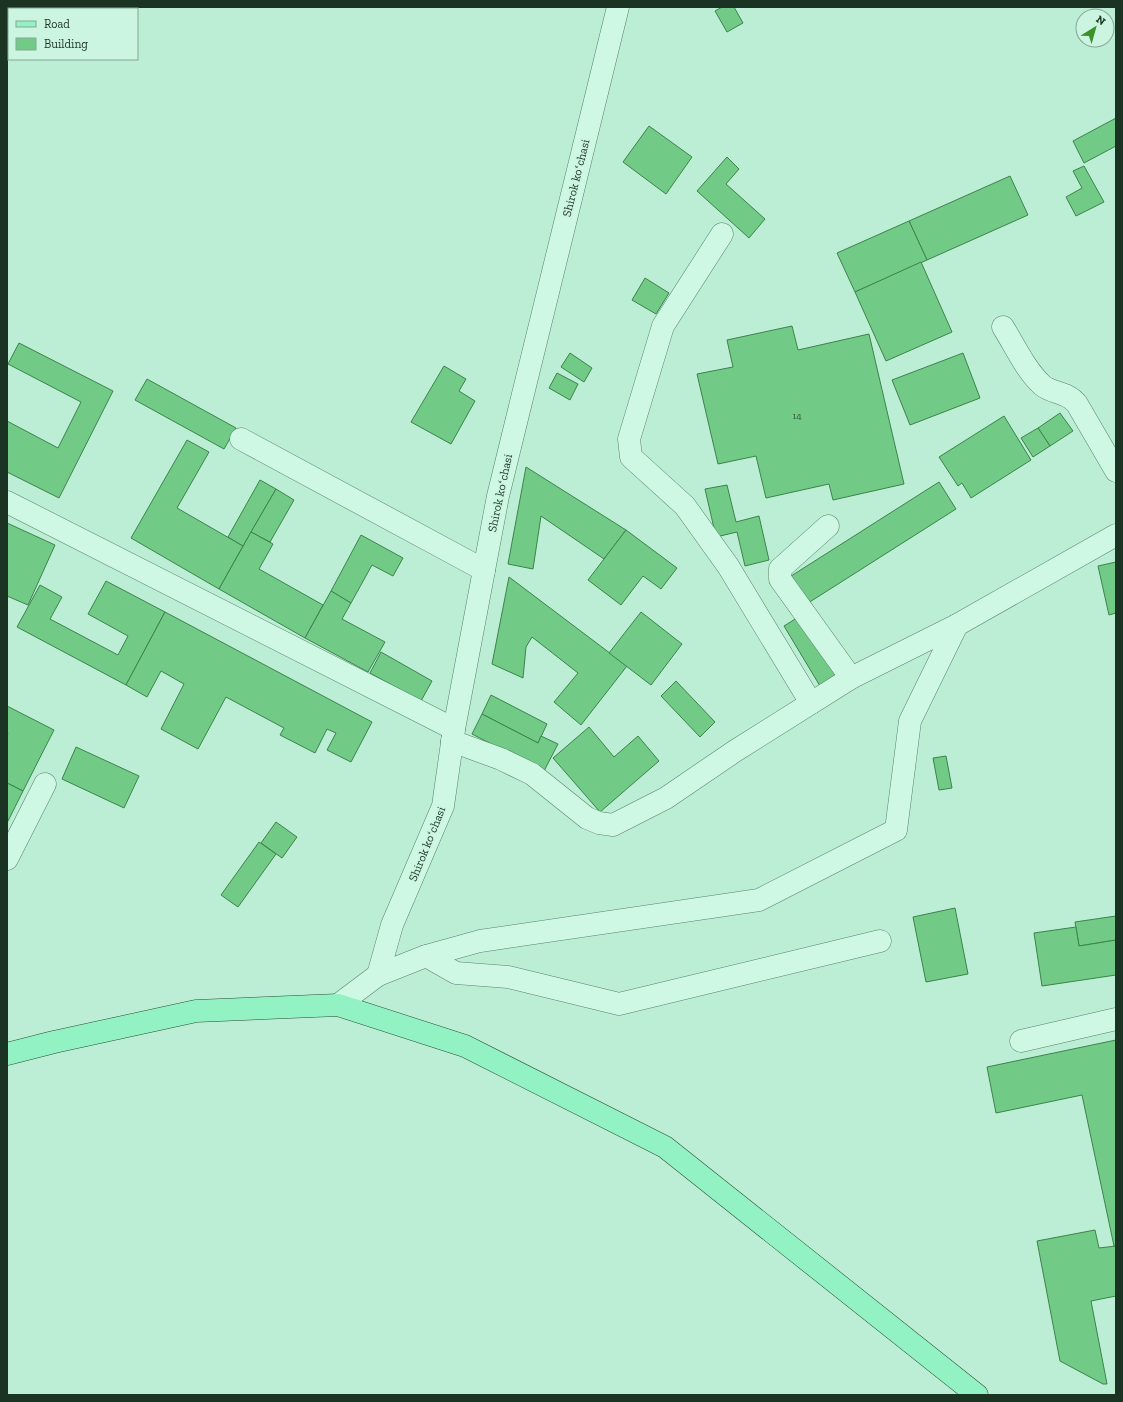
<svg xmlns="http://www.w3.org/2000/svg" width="1123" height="1402" viewBox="0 0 1123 1402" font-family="'Zilla Slab',serif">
	<rect width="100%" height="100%" fill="#bcedd5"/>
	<g fill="#71cb87" stroke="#3c834b">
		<polygon points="722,7 734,7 743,23 727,32 715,11"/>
		<polygon points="1116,118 1116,146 1084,163 1073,141"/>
		<polygon points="649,126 692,157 666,194 623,162"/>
		<polygon points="727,157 739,169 726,184 765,219 749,238 697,191"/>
		<polygon points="1084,166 1104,202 1076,216 1066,197 1082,188 1073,171"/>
		<polygon points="1010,176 1028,215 927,260 909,221"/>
		<polygon points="909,221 927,260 855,292 837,253"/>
		<polygon points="921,262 952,332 886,361 855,292"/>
		<polygon points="645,278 669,293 656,314 632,300"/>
		<polygon points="792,326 798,350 869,334 904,484 833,500 829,484 766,498 756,456 718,464 697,374 733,367 727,340"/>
		<polygon points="19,343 113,391 59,498 7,472 7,421 58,448 81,402 8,364"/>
		<polygon points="570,353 592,368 584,382 561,367"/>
		<polygon points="963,353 980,398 910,425 892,380"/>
		<polygon points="444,366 466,379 459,391 475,401 451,444 411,422"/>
		<polygon points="557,373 578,384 570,400 549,388"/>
		<polygon points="147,379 236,428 224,449 135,400"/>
		<polygon points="1060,413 1073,431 1050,446 1038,428"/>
		<polygon points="1004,416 1031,460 971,498 962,483 958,486 939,457"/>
		<polygon points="1038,428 1050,446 1033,457 1021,438"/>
		<polygon points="187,440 209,452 177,508 243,546 219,589 131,538"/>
		<polygon points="526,467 626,530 604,559 541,516 533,569 508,564"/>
		<polygon points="260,480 276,489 243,546 228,537"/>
		<polygon points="939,482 956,509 805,605 788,578"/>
		<polygon points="727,485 736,522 759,516 769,560 745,566 737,532 716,537 705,489"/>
		<polygon points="276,489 294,500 270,542 251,532"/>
		<polygon points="7,523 55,545 28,605 7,596"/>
		<polygon points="626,530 677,568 661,589 643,576 621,605 588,580"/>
		<polygon points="251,532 273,544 259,569 323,605 305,638 219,589"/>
		<polygon points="361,535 403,558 393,576 372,565 351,603 331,591"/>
		<polygon points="1116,562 1116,613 1109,615 1098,566"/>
		<polygon points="509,577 627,666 581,725 554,702 578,673 532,637 526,647 523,678 492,664"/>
		<polygon points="106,581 165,612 126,685 17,627 40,585 62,597 50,619 118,655 128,636 88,614"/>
		<polygon points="331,591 351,603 342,619 385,642 368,672 305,638"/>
		<polygon points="165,612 372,722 351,762 327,750 336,733 327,729 315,753 280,735 284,728 226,697 198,749 161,729 184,684 161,671 147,697 126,685"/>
		<polygon points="641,612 682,644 651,685 609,653"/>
		<polygon points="800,616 836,676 820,686 784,626"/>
		<polygon points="381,652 432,681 421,701 370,673"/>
		<polygon points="676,681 715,722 700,737 661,696"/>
		<polygon points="491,695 547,724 538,743 482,714"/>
		<polygon points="7,706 54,730 23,791 7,783 7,736 8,733 7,733"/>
		<polygon points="482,714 538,743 541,736 558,744 544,771 472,734"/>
		<polygon points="589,727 614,757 638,736 659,761 600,812 553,758"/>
		<polygon points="76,747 139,776 124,808 62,779"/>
		<polygon points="946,756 952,788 939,790 933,758"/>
		<polygon points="7,783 23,791 7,823"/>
		<polygon points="276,822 297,837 282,858 261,843"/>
		<polygon points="259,842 276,854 238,907 221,895"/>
		<polygon points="955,908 968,974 926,982 913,917"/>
		<polygon points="1116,916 1116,940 1079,946 1075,922"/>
		<polygon points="1076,927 1079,946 1116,940 1116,975 1042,986 1034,933"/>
		<polygon points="1116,1040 1116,1246 1114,1246 1082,1095 996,1113 987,1067"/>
		<polygon points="1095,1230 1099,1248 1116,1246 1116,1296 1091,1301 1107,1384 1103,1384 1060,1361 1037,1241"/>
	</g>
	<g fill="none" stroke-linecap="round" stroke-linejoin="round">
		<defs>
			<g id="minor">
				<polyline points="722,234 663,326 629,439 631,457 685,506 728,566 811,703"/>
				<path d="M 1003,327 C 1015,346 1025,369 1042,385 C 1052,394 1067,391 1077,404 L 1116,471"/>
				<polyline points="241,439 484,570"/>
				<polyline points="7,502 454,729"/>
				<polyline points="828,526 780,569 780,579 851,678"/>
				<polyline points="452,741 501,759 532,774 587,818 599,823 613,825 666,798 735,751 851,678 957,625"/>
				<polyline points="7,859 45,784"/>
				<polyline points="426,956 456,973 508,977 619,1004 880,941"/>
				<polyline points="378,975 392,925 443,806 454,729 498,496 618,7"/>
				<polyline points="338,1005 378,975 426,956 480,941 759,900 896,830 910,721 957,625 1116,535"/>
				<polyline points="1021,1041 1116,1019"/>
			</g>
			<polyline id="major" points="7,1054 54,1042 196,1011 338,1005 465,1046 665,1147 977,1395"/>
		</defs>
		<use href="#minor" stroke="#568466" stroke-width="23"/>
		<use href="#major" stroke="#2b5136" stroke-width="23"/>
		<use href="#minor" stroke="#cef8e4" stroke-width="22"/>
		<use href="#major" stroke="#92f2c3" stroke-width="22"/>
	</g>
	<g text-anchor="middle" stroke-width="3.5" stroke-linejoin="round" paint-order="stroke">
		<g font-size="10" fill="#30593b">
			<text x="797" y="419">14</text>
		</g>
		<g font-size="12" fill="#1b3322" stroke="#cbf5e1">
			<text transform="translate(576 178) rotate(-76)" y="4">Shirok koʻchasi</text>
			<text transform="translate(500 493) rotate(-78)" y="4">Shirok koʻchasi</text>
			<text transform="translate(427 844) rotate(-68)" y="4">Shirok koʻchasi</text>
		</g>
	</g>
	<rect width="1123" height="1402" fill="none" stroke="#1b3322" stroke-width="16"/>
	<rect x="8" y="8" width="130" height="52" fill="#cbf5e1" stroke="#85a795"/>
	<rect x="16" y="21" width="20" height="6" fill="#92f2c3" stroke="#85a795"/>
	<text x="44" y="28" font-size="12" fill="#1b3322">Road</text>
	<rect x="16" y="38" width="20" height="12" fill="#71cb87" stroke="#85a795"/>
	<text x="44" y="48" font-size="12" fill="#1b3322">Building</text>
	<g transform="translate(1095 28) rotate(37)"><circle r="19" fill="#cbf5e1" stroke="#85a795"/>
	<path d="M0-3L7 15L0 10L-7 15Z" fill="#3b9226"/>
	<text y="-6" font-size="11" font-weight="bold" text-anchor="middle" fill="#1b3322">N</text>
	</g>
</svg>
